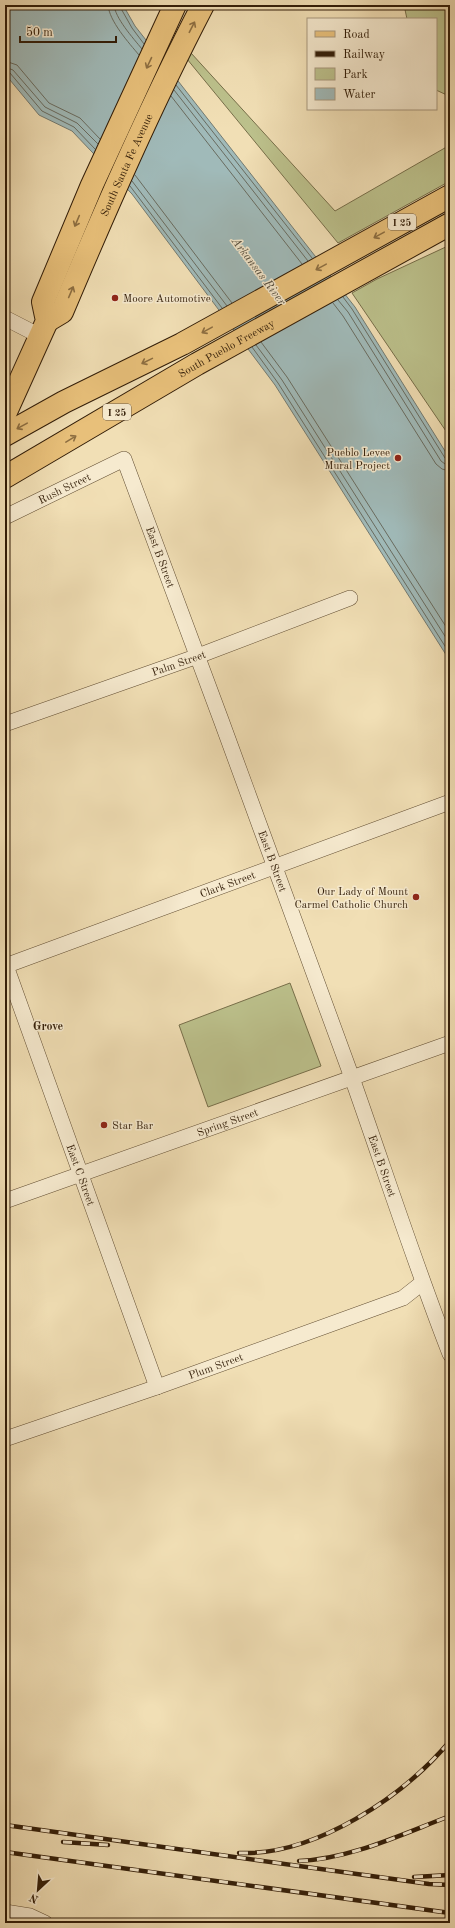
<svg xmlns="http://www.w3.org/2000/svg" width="455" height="1928" viewBox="0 0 455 1928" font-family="'Old Standard TT',serif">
	<rect width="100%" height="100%" fill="#f1dfb5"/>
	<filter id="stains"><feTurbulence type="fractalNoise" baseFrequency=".005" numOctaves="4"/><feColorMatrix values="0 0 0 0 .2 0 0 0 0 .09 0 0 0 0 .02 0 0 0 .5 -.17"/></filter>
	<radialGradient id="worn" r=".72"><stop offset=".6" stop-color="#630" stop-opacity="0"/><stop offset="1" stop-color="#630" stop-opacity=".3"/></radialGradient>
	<g fill="#bcc18c" stroke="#776f4a">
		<polygon points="404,5 450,5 450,99 449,96 436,90 436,19 407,19"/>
		<polygon points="191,53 335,211 450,145 450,181 338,243 187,59"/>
		<polygon points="450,245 450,437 352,293 377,279"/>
		<polygon points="290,983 321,1066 208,1107 179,1025"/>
	</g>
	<polygon fill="#a0bab9" stroke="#747b72" points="5,5 123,5 135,26 355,307 450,459 450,661 275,385 132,194 72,131 39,115 5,74"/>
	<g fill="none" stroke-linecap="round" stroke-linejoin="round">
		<g stroke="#696c60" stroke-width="1">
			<path d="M 108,5 C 109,21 129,43 139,55"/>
			<path d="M 114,5 C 115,18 133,38 142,49"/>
			<polyline points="119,5 132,28 144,44"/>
			<polyline points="5,61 17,65 49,103 80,118 100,139"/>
			<polyline points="5,67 13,70 45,107 77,123 98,144"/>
			<polyline points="5,72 10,73 42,111 74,127 95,149"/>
			<polyline points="176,85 312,258"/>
			<polyline points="174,90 308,261"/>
			<polyline points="171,96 302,264"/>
			<polyline points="135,175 232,303"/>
			<polyline points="132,181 227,306"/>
			<polyline points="130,186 222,308"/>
			<polyline points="343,297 352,309 445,458 450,460"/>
			<polyline points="338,300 348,312 441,461 445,464 450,465"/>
			<polyline points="333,303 343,316 436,464 442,469 450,471"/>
			<polyline points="261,342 287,377 450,633"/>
			<polyline points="256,345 282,380 450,644"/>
			<polyline points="252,347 278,383 450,654"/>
		</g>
		<defs>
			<g id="minor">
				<polyline points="5,318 40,336"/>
				<path id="s1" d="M 5,517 L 124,459 C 201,664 276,869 351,1075 C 384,1168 414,1262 450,1354"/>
				<path id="s2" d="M 5,724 L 198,656 L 350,598"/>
				<path id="s3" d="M 5,963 L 157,1387"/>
				<path id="s4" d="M 5,966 L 450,802"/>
				<path id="s5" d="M 5,1201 L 450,1043"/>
				<path id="s6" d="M 5,1439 L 157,1387 L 403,1298 L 422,1283"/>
				<polyline points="5,1912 30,1916 45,1923"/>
			</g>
			<g id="primary">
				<path id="s7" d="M 47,321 L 62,312 C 106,208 151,105 203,5"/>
				<polyline points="5,414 47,321 43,302 92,185 175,5"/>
			</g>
			<g id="motorway">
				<polyline points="5,435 64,402 182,344 450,196"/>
				<path id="s8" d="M 5,477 L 197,364 L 450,224"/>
			</g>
		</defs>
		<use href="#minor" stroke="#624e33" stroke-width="16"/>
		<use href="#primary" stroke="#321d08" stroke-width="24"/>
		<use href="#motorway" stroke="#321d08" stroke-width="24"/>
		<use href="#minor" stroke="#f6eacf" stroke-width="15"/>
		<use href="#primary" stroke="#e8c07a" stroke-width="22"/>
		<use href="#motorway" stroke="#e8c07a" stroke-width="22"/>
		<defs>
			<g id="rail">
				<polyline points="5,1825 429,1884 450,1885"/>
				<polyline points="63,1842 108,1845"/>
				<polyline points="5,1852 450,1913"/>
				<path d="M 239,1853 C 315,1856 403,1797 450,1741"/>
				<path d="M 299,1861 C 351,1859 402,1834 450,1816"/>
				<polyline points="414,1877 450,1875"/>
			</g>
		</defs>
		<use href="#rail" stroke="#321d08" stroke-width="4.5"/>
		<use href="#rail" stroke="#f6eacf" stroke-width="3" stroke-dasharray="9" stroke-linecap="butt"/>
	</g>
	<defs><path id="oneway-shaft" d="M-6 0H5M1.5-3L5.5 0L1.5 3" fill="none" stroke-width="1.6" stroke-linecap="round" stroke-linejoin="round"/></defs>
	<g stroke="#8d6e41">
		<use href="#oneway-shaft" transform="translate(192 27) rotate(-63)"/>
		<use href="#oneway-shaft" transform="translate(149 63) rotate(115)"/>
		<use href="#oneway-shaft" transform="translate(77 221) rotate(113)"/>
		<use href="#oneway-shaft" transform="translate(379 235) rotate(151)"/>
		<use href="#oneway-shaft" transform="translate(321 267) rotate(151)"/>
		<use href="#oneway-shaft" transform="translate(71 292) rotate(-67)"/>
		<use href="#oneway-shaft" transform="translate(207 330) rotate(151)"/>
		<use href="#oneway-shaft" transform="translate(147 361) rotate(154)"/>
		<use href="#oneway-shaft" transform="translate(22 426) rotate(151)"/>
		<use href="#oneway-shaft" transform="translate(71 439) rotate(-31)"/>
	</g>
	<g fill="#8f2418" stroke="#f6eacf" stroke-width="1.5">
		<circle cx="115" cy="298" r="4"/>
		<circle cx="398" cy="458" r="4"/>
		<circle cx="416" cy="897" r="4"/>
		<circle cx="104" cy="1125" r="4"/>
	</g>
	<g text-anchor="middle" stroke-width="3" stroke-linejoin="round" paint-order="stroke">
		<g fill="#f6eacf" stroke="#6d5a44" stroke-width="1">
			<rect x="388" y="214" width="28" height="16" rx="3"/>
			<rect x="103" y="404" width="28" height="16" rx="3"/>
		</g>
		<g font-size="10" font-weight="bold" fill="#321d08">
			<text x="402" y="226">I 25</text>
			<text x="117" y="416">I 25</text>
		</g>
		<g font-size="11" fill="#321d08" stroke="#f6eacf">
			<text dy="4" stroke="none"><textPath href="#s7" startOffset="178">South Santa Fe Avenue</textPath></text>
			<text dy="4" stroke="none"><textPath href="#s8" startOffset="256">South Pueblo Freeway</textPath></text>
			<text dy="4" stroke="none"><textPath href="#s1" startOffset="66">Rush Street</textPath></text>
			<text dy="4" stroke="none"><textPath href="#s1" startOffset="237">East B Street</textPath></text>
			<text dy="4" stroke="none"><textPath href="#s2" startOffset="184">Palm Street</textPath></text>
			<text dy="4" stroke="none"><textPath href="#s1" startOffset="561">East B Street</textPath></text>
			<text dy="4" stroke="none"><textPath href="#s4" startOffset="237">Clark Street</textPath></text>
			<text dy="4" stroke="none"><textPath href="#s5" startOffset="236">Spring Street</textPath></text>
			<text dy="4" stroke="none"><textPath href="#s1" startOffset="885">East B Street</textPath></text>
			<text dy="4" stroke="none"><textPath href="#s3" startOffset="225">East C Street</textPath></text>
			<text dy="4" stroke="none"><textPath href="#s6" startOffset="223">Plum Street</textPath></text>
		</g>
		<g font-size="11" fill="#321d08" stroke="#f6eacf" text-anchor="start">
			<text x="123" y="302">Moore Automotive</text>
			<text x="390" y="456" text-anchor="end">Pueblo Levee<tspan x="390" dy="13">Mural Project</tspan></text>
			<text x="408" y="895" text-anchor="end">Our Lady of Mount<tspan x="408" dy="13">Carmel Catholic Church</tspan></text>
			<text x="112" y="1129">Star Bar</text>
		</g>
		<g font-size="12" font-style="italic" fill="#534c3d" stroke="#f6eacf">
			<text transform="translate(259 271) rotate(53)" y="4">Arkansas River</text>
		</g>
		<g font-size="12" font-weight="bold" fill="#321d08" stroke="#f6eacf">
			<text x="48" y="1030">Grove</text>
		</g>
	</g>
	<rect width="455" height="1928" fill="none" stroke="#f1dfb5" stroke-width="20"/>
	<rect x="6" y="6" width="443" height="1916" fill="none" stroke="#321d08" stroke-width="2"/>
	<rect x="10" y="10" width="435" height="1908" fill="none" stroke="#321d08"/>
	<rect x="307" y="18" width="130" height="92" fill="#f6eacf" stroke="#a8987f"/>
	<rect x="315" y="31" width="20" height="6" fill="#e8c07a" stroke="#a8987f"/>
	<text x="343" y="38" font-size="12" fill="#321d08">Road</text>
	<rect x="315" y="51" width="20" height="6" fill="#321d08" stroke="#a8987f"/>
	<text x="343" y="58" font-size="12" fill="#321d08">Railway</text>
	<rect x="315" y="68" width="20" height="12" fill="#bcc18c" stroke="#a8987f"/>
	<text x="343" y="78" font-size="12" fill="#321d08">Park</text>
	<rect x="315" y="88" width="20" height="12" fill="#a0bab9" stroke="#a8987f"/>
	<text x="343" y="98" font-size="12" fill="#321d08">Water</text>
	<g transform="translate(38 1890) rotate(206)" stroke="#f6eacf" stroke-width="3" paint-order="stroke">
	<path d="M0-3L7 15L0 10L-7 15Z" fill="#321d08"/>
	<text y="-6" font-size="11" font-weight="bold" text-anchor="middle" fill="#321d08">N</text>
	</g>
	<path d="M20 36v6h96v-6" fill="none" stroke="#321d08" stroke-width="2"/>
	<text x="26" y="36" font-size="12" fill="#321d08" stroke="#f6eacf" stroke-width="3" paint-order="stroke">50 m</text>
	<rect width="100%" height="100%" filter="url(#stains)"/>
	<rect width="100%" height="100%" fill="url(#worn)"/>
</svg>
